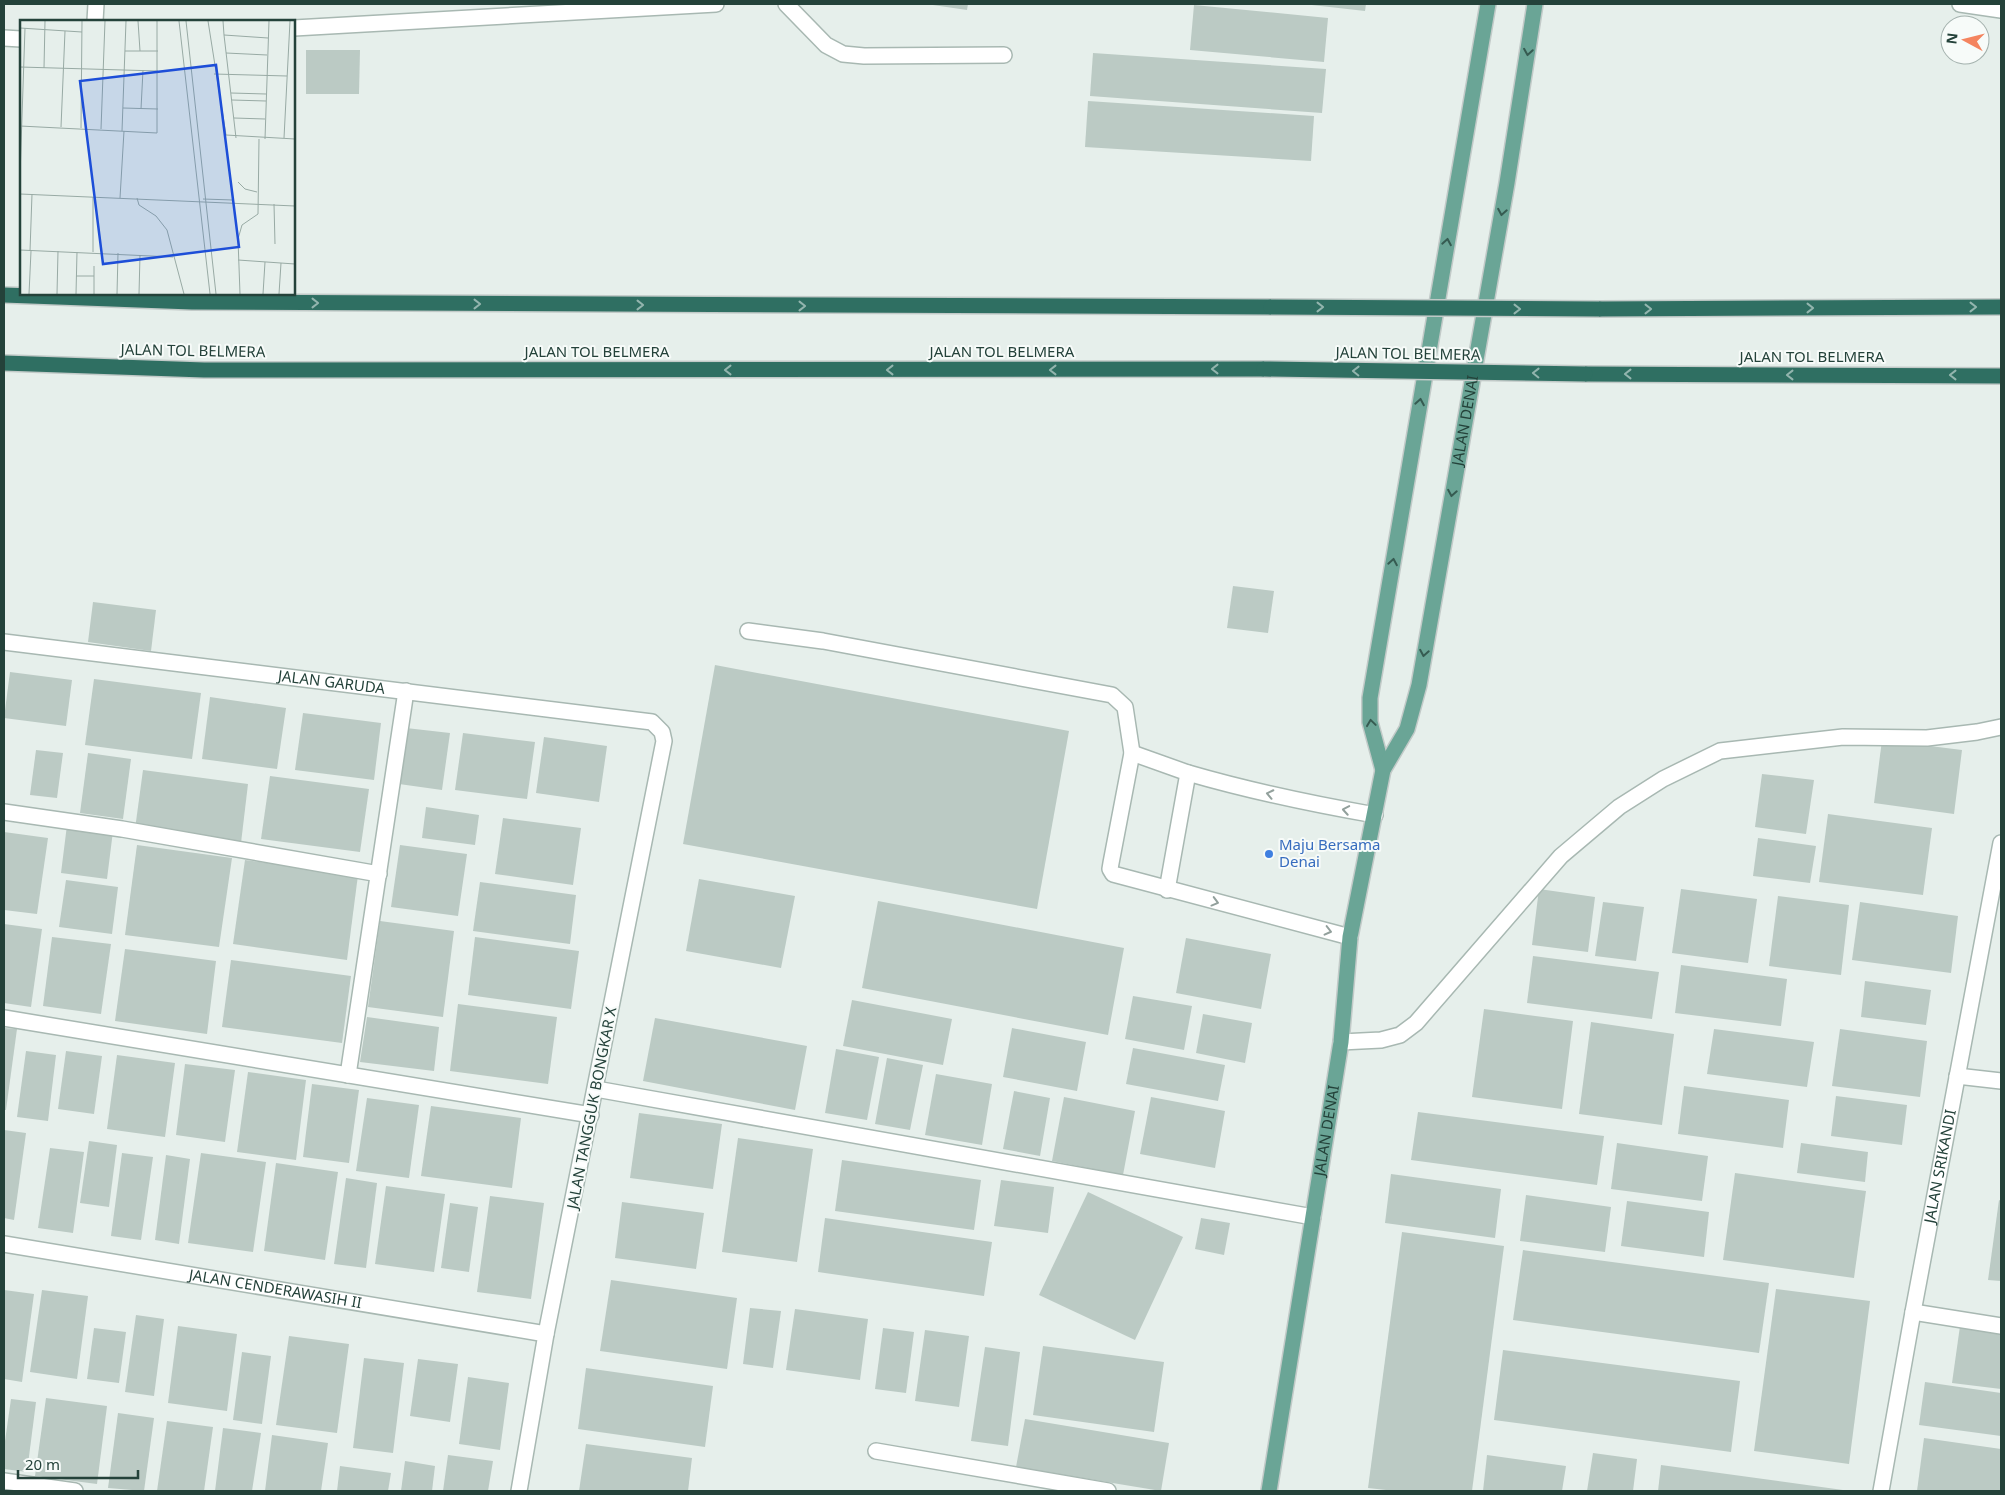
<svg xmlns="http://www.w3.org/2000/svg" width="2005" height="1495" viewBox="0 0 2005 1495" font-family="'Noto Sans',sans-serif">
	<rect width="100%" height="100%" fill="#e6efeb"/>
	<g fill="#bbcac4">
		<polygon points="926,4 968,4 967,10"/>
		<polygon points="1303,4 1366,4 1365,11"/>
		<polygon points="1194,5 1328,18 1324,62 1190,50"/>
		<polygon points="306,50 360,50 359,94 306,94"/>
		<polygon points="1093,53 1326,69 1322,113 1090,96"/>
		<polygon points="1088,101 1314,116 1311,161 1085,147"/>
		<polygon points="1233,586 1274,591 1268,633 1227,628"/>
		<polygon points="93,602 156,610 151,651 88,642"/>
		<polygon points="715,665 1069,731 1037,909 683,844"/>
		<polygon points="10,672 72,680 66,726 4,718"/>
		<polygon points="94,679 201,693 192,759 85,745"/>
		<polygon points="210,697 286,708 277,769 202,759"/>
		<polygon points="303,713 381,723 374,780 295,770"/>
		<polygon points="406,728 450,733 442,790 399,784"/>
		<polygon points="463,733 535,742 527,799 455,790"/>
		<polygon points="544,737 607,746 599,802 536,793"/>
		<polygon points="1882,740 1962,750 1954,814 1874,803"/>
		<polygon points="36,750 63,753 57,798 30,795"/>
		<polygon points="88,753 131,759 123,819 80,813"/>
		<polygon points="143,770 248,784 241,843 135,829"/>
		<polygon points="1762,774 1814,780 1806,834 1755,827"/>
		<polygon points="270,776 369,789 360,852 261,839"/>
		<polygon points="426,807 479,815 475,845 422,838"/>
		<polygon points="1828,814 1932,828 1923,895 1819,882"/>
		<polygon points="503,818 581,828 573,885 495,874"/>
		<polygon points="67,825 113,831 107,879 61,873"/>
		<polygon points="4,832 48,838 37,914 4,910"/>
		<polygon points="1758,838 1816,846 1810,883 1753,876"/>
		<polygon points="137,845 232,858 219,947 125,935"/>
		<polygon points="400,845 467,854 458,916 391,907"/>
		<polygon points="245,860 358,875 347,960 233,944"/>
		<polygon points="699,879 795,896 781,968 686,951"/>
		<polygon points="66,880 118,887 112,934 59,927"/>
		<polygon points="480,882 576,895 570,944 473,931"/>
		<polygon points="1539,889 1595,897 1588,952 1532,945"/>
		<polygon points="1681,889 1757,899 1748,963 1672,953"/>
		<polygon points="1778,896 1849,905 1841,975 1769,966"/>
		<polygon points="878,901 1124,948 1108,1035 862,988"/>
		<polygon points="1603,902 1644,907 1636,961 1595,956"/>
		<polygon points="1860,902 1958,916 1951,973 1852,960"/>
		<polygon points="380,921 454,931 443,1017 368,1007"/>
		<polygon points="4,924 42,929 31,1007 4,1003"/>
		<polygon points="52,937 111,944 101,1014 43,1006"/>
		<polygon points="475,937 579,951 571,1009 468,995"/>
		<polygon points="1186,938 1271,954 1261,1009 1176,993"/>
		<polygon points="125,949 216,961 207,1034 115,1021"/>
		<polygon points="1533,956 1659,972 1652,1019 1527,1003"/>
		<polygon points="231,960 351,976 342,1043 222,1027"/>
		<polygon points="1681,965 1787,979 1781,1026 1675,1013"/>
		<polygon points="1865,981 1931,990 1926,1025 1861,1017"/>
		<polygon points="1133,996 1192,1006 1184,1050 1125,1039"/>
		<polygon points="852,1000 952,1019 943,1065 843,1046"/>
		<polygon points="458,1004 557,1017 548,1084 450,1071"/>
		<polygon points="1484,1009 1573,1021 1562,1109 1472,1097"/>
		<polygon points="1203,1014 1252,1023 1245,1063 1196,1053"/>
		<polygon points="367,1017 439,1027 434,1071 360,1062"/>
		<polygon points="655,1018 807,1046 795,1110 643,1081"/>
		<polygon points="1591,1022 1674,1034 1662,1125 1579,1114"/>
		<polygon points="4,1028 17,1029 6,1110 4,1110"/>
		<polygon points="1012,1028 1086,1042 1077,1091 1003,1077"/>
		<polygon points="1714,1029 1814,1042 1807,1087 1707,1074"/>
		<polygon points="1840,1029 1927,1041 1920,1097 1832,1086"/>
		<polygon points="1133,1048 1225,1065 1218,1101 1126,1084"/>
		<polygon points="836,1049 879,1057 867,1120 825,1113"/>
		<polygon points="26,1051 56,1055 48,1121 17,1117"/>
		<polygon points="66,1051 102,1056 94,1114 58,1109"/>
		<polygon points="117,1055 175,1063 165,1137 107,1129"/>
		<polygon points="887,1058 923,1065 910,1130 875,1124"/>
		<polygon points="185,1064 235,1070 225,1142 176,1135"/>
		<polygon points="248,1072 306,1080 296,1160 237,1152"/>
		<polygon points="936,1074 992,1084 982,1145 925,1135"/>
		<polygon points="312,1084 359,1090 349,1163 303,1157"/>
		<polygon points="1684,1086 1789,1100 1783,1148 1678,1134"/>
		<polygon points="1014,1091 1050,1098 1040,1156 1003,1149"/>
		<polygon points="1836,1096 1907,1105 1902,1145 1831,1136"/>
		<polygon points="1064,1097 1135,1111 1123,1175 1052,1161"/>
		<polygon points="1151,1097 1225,1111 1215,1168 1140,1154"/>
		<polygon points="367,1098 419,1105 409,1178 356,1171"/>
		<polygon points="431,1106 521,1118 512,1188 421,1176"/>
		<polygon points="1418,1112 1604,1136 1597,1185 1411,1160"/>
		<polygon points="639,1113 722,1124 713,1189 630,1178"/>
		<polygon points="4,1130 26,1133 14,1220 4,1218"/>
		<polygon points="738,1138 813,1149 797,1262 722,1252"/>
		<polygon points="89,1141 117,1145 109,1207 80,1203"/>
		<polygon points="1617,1143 1708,1156 1702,1201 1611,1189"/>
		<polygon points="1801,1143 1868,1152 1865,1182 1797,1173"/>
		<polygon points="50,1148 84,1152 73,1233 38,1228"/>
		<polygon points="122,1153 153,1157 141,1240 111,1236"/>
		<polygon points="201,1153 266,1162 253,1252 188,1243"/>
		<polygon points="166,1155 190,1159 179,1244 155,1240"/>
		<polygon points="842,1160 981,1180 974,1230 835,1211"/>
		<polygon points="276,1163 338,1172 325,1260 264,1251"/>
		<polygon points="1735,1173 1866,1191 1854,1278 1723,1260"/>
		<polygon points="1391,1174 1501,1189 1495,1238 1385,1223"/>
		<polygon points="346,1178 377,1183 366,1268 334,1264"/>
		<polygon points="1001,1180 1054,1187 1048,1233 994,1226"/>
		<polygon points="386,1186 445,1194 434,1272 375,1264"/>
		<polygon points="1088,1192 1183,1237 1135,1340 1039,1295"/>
		<polygon points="1526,1195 1611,1207 1605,1252 1520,1241"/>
		<polygon points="490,1196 544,1203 531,1299 477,1292"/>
		<polygon points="1999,1200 2001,1201 2001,1281 1988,1280"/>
		<polygon points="1627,1201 1709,1212 1704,1257 1621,1246"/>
		<polygon points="622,1202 704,1213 696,1269 615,1258"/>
		<polygon points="450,1203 478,1207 469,1272 441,1268"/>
		<polygon points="825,1218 992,1242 984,1296 818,1272"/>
		<polygon points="1201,1218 1230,1223 1224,1255 1195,1249"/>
		<polygon points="1402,1232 1504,1246 1472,1491 1395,1491 1368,1488"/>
		<polygon points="1523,1250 1769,1283 1759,1353 1513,1320"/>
		<polygon points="611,1280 737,1298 727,1369 600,1351"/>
		<polygon points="1776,1289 1870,1301 1849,1464 1754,1451"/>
		<polygon points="4,1290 34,1294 22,1382 4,1379"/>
		<polygon points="42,1290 88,1296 77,1379 30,1372"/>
		<polygon points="750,1308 781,1311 773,1368 743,1364"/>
		<polygon points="795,1309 868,1319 860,1380 786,1370"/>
		<polygon points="136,1315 164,1319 154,1396 125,1392"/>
		<polygon points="178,1326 237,1334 227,1411 168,1403"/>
		<polygon points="1960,1326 2001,1332 2001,1389 1952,1383"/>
		<polygon points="94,1328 126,1332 119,1383 87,1379"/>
		<polygon points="883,1328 914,1332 906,1393 875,1389"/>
		<polygon points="925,1330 969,1336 959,1407 915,1401"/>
		<polygon points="289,1336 349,1344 337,1433 276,1425"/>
		<polygon points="1043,1346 1164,1362 1154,1432 1033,1415"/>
		<polygon points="985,1347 1020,1352 1008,1446 971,1441"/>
		<polygon points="1503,1350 1740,1381 1731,1452 1494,1420"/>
		<polygon points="242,1352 271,1356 262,1424 233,1420"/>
		<polygon points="364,1358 404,1363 393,1453 353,1448"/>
		<polygon points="418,1359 458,1364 450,1422 410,1416"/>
		<polygon points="586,1368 713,1386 705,1447 578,1429"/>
		<polygon points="468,1377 509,1383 500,1450 459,1444"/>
		<polygon points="1925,1382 2001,1393 2001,1436 1919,1425"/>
		<polygon points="46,1398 107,1406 97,1484 35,1476"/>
		<polygon points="11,1399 36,1402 27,1472 4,1469 4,1448"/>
		<polygon points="118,1413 154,1418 144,1491 108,1488"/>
		<polygon points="1025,1419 1169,1443 1161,1491 1016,1467"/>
		<polygon points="167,1421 213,1427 204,1491 157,1491"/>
		<polygon points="223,1428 261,1433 252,1491 215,1491"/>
		<polygon points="272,1435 328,1443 321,1491 265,1491"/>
		<polygon points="1924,1438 2001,1449 2001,1491 1917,1491"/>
		<polygon points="586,1444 692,1458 688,1491 579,1491"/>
		<polygon points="1593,1453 1637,1459 1633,1491 1587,1491"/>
		<polygon points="448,1455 493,1461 488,1491 443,1491"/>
		<polygon points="1487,1455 1566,1466 1562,1491 1483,1491"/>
		<polygon points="405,1461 435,1466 432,1491 401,1491"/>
		<polygon points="1661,1465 1843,1490 1843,1491 1658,1491"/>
		<polygon points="340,1466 391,1473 388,1491 337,1491"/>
	</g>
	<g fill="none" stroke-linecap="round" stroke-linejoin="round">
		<defs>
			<g id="lane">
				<polyline points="786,4 826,45 843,54 864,56 1004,55"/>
				<polyline points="748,631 823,641 1112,695 1125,707 1132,753 1111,863 1110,869 1113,874 1350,937"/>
				<polyline points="1132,753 1188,773 1167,890"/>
				<path d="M 1188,773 C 1250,791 1312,804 1375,815"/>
				<polyline points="876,1451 1108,1491"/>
			</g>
			<g id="street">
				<polyline points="1960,4 2001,10"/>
				<polyline points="95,21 96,4"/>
				<polyline points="294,28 716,4"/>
				<polyline points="4,38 21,39"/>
				<path id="s1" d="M 4,642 L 652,722 L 662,732 L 664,741 L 546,1334 L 519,1491"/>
				<polyline points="4,812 122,829 379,874"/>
				<polyline points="4,1018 591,1115"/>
				<polyline points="1341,1042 1381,1040 1400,1035 1416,1023 1561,856 1619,807 1663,779 1720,751 1843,737 1927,738 1977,732 2001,727"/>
				<polyline points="348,1075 406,691"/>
				<polyline points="1957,1076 2001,1081"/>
				<polyline points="596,1089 1313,1217"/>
				<path id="s2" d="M 4,1244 L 546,1334"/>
				<polyline points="1913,1312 2001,1326"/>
				<polyline points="4,1481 75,1491"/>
				<path id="s3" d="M 1881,1491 L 1913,1312 L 2001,843"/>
			</g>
			<g id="primary">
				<polyline points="1383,770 1370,722 1370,698 1488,4"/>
				<path id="s4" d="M 1269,1491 L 1341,1042 L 1350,937 L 1383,770 L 1407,729 L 1419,685 L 1507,183 L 1535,4"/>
			</g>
			<g id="highway">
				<polyline points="4,295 192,302 1271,307"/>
				<polyline points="1599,309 2001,307"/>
				<polyline points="4,363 204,370 1264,369"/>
				<polyline points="1585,374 2001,376"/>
			</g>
		</defs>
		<use href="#lane" stroke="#a8b8b2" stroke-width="18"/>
		<use href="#street" stroke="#a8b8b2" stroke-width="18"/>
		<use href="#primary" stroke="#c2cac8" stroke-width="18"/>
		<use href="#highway" stroke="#c2cac8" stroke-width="18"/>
		<use href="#lane" stroke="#fff" stroke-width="15"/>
		<use href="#street" stroke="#fff" stroke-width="15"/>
		<use href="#primary" stroke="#6aa596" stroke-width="15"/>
		<use href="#highway" stroke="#2f6f62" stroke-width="15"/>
		<defs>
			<g id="highway-bridge">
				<polyline points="1271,307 1599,309"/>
				<polyline points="1264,369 1585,374"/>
			</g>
		</defs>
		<use href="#highway-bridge" stroke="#c2cac8" stroke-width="18" stroke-linecap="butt"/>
		<use href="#highway-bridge" stroke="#2f6f62" stroke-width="15"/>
	</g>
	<defs><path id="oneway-chevron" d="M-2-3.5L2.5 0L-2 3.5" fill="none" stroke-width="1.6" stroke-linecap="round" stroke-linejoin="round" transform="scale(1.25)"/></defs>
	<g stroke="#365b51">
		<use href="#oneway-chevron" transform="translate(1528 52) rotate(99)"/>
		<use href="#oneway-chevron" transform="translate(1502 212) rotate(100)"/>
		<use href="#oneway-chevron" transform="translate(1447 242) rotate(-80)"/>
		<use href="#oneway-chevron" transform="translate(1420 402) rotate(-80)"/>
		<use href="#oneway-chevron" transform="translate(1452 493) rotate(100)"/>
		<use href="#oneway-chevron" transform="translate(1393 562) rotate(-80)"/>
		<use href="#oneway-chevron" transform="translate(1424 653) rotate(100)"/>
		<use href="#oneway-chevron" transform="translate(1371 723) rotate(-98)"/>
	</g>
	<g stroke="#93b5ae">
		<use href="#oneway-chevron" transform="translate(315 303)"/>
		<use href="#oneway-chevron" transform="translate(477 304)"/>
		<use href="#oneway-chevron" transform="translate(640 305)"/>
		<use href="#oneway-chevron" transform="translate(802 306)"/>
		<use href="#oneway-chevron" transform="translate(1320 307)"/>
		<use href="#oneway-chevron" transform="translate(1973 307)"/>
		<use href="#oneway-chevron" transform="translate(1810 308)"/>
		<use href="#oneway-chevron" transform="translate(1517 309)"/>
		<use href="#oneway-chevron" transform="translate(1648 309)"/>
		<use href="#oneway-chevron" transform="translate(1215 369) rotate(180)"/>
		<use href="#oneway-chevron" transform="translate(728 370) rotate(180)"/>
		<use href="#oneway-chevron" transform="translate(890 370) rotate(180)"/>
		<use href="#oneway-chevron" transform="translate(1053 370) rotate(180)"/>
		<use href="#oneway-chevron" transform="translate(1356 371) rotate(-179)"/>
		<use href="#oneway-chevron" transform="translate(1536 373) rotate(-179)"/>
		<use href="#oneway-chevron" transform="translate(1628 374) rotate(-180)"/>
		<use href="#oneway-chevron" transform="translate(1790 375) rotate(-180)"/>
		<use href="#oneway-chevron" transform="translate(1953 375) rotate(-180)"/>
	</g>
	<g stroke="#92a09c">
		<use href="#oneway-chevron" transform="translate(1270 794) rotate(-168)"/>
		<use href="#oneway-chevron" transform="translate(1346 810) rotate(-170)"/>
		<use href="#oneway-chevron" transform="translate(1215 902) rotate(15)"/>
		<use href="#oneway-chevron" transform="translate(1328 931) rotate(14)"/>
	</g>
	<circle fill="#3f7fe0" stroke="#f7fbf9" stroke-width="2" cx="1269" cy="854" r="5"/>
	<g text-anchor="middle" stroke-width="4" stroke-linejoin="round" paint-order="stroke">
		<g font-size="15" fill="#24423a" stroke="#f7fbf9">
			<text transform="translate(193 351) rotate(1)" y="5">JALAN TOL BELMERA</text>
			<text x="597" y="357">JALAN TOL BELMERA</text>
			<text x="1002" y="357">JALAN TOL BELMERA</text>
			<text transform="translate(1408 354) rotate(1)" y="5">JALAN TOL BELMERA</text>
			<text x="1812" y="362">JALAN TOL BELMERA</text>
			<text dy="5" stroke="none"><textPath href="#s4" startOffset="1092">JALAN DENAI</textPath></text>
			<text dy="5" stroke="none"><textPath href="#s1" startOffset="330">JALAN GARUDA</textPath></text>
			<text transform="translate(592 1108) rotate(-79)" y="5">JALAN TANGGUK BONGKAR X</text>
			<text dy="5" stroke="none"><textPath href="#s4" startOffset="365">JALAN DENAI</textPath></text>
			<text dy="5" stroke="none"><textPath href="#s3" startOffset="330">JALAN SRIKANDI</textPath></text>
			<text dy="5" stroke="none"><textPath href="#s2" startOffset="275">JALAN CENDERAWASIH II</textPath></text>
		</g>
		<g font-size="15" fill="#366cbe" stroke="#f7fbf9" text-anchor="start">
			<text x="1279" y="850">Maju Bersama<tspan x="1279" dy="17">Denai</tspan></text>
		</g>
	</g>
	<g transform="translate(20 20)">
		<rect width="275" height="275" fill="#e6efeb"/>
		<path fill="none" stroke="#98aaa4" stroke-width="1" d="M 118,1 L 120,31M 159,1 L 190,274M 166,1 L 196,274M 188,1 L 206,115 L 275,119M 203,1 L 204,15 L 248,18M 0,8 L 62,12M 204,15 L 216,118M 105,31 L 138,31M 206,33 L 247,35M 0,47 L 138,51M 24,48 L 25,1M 194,54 L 267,56M 211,73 L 246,74M 212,80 L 246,81M 103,88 L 138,89M 121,89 L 123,50M 214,98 L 245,99M 0,106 L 137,113 L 137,1M 41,107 L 45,11M 61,108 L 62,1M 81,109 L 85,1M 102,111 L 106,1M 264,118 L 270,1M 245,119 L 249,1M 0,156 L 5,8M 218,162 L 225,169 L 237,172M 0,174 L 275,186M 100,178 L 104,111M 117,178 L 119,185 L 136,196 L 147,210 L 164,274M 183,179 L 213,180M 254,184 L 255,224M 0,230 L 153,237M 10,231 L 12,174M 73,232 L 73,177M 218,240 L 275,244M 56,256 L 74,256M 9,274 L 11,231M 37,274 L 38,231M 56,274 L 57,232M 74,274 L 74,246M 97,274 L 98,233M 119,274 L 120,235M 220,274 L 218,219 L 222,205 L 238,194 L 239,119M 243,274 L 245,242M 259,274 L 261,243"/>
		<path fill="#1d4ed8" fill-opacity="0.15" stroke="#1d4ed8" stroke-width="2.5" d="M 196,45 L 219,227 L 83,244 L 60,61 Z"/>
		<rect width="275" height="275" fill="none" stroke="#24423a" stroke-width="2.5"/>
	</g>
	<rect width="2005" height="1495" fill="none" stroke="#24423a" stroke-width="10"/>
	<g transform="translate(1965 40) rotate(277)"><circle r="24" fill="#f7fbf9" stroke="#a3b1ad"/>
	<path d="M0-4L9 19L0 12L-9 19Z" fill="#f4845f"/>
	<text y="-8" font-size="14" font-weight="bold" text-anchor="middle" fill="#24423a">N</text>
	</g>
	<path d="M18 1470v8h120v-8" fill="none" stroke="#24423a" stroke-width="2.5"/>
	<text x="25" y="1470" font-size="15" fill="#24423a" stroke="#f7fbf9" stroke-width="4" paint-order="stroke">20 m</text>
</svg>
